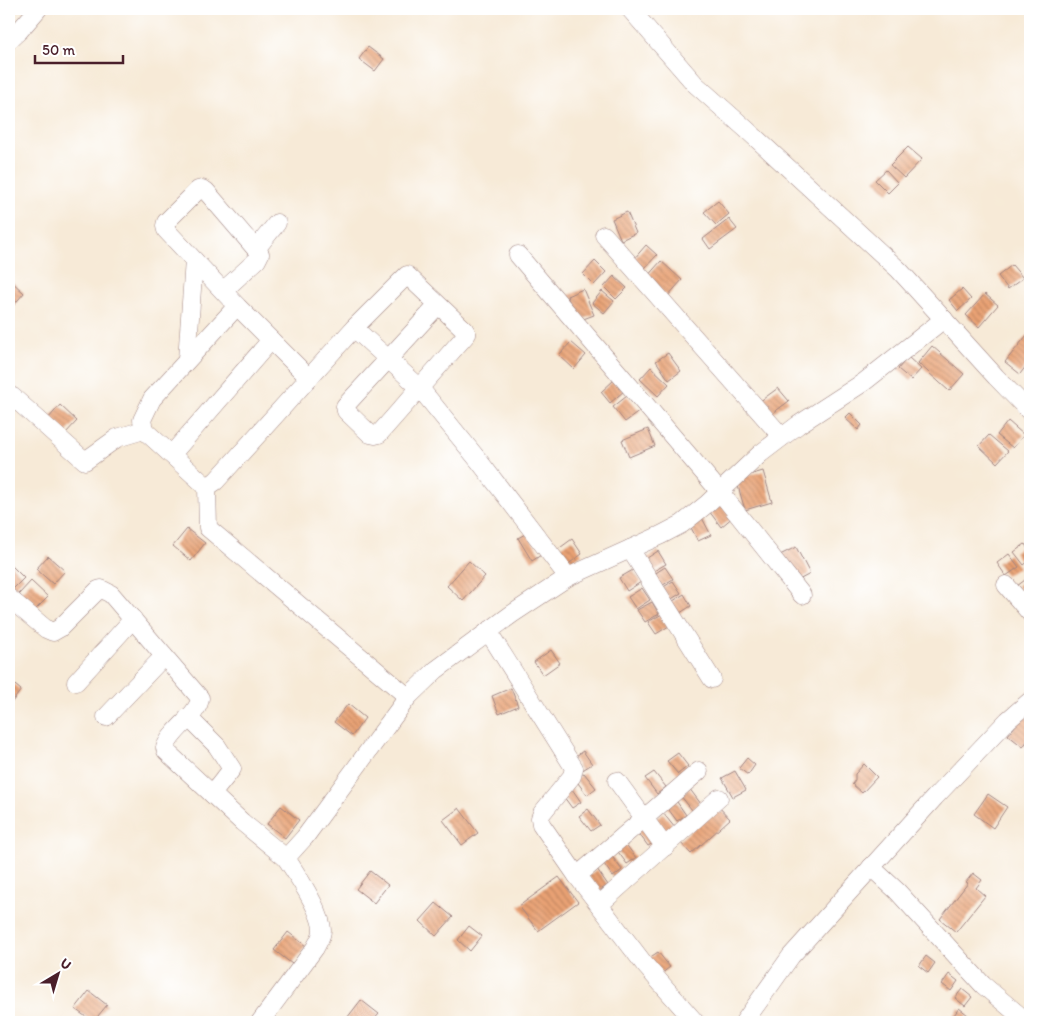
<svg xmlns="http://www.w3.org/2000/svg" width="1039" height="1031" viewBox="0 0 1039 1031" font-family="Itim,sans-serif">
	<defs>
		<pattern id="building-back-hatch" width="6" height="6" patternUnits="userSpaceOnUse" patternTransform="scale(1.25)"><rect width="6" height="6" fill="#e9a274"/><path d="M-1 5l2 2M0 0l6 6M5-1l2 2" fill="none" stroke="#bf835f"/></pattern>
	</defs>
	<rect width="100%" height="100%" fill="#fff"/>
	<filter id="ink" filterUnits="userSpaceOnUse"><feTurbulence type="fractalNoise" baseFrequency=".02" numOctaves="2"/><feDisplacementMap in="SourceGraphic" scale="10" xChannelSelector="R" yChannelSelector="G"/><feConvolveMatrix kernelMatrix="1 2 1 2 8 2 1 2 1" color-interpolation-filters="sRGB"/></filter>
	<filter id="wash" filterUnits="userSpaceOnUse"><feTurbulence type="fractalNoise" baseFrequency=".0096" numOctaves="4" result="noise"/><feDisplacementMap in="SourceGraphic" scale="20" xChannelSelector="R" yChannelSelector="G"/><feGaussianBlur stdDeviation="1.12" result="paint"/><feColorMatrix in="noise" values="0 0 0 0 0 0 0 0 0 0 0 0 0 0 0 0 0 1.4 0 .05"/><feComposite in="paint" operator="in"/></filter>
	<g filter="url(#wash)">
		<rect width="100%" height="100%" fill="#f7ead7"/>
		<g id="blocks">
			<g fill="url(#building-back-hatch)">
				<polygon points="368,47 384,59 375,71 359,59"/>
				<polygon points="908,147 922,159 904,178 890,165"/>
				<polygon points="886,170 898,183 888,193 875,180"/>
				<polygon points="718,201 729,214 716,225 704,212"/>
				<polygon points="627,212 636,233 621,240 612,219"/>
				<polygon points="729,219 737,229 710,249 703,239"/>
				<polygon points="646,245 657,255 644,269 633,260"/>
				<polygon points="595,261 606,272 594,285 583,274"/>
				<polygon points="661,261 682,280 667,297 646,278"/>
				<polygon points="1012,265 1023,278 1008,289 998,276"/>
				<polygon points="614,276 627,288 616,299 604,287"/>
				<polygon points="9,279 24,293 12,307 9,304"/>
				<polygon points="583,289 594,315 578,321 567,296"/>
				<polygon points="962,289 971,299 958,311 949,300"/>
				<polygon points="602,291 614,301 604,313 592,303"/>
				<polygon points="985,294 998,305 979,327 966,315"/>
				<polygon points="1027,335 1030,337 1030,361 1020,374 1005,362"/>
				<polygon points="571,342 586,355 574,369 559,355"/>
				<polygon points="932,346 964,374 949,391 918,363"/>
				<polygon points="668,353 681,371 669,380 656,361"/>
				<polygon points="908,357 921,369 911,380 898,369"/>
				<polygon points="651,367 669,384 658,396 640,379"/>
				<polygon points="614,380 624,391 610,403 601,392"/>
				<polygon points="778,388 789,401 769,416 759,402"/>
				<polygon points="627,396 640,411 625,422 613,407"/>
				<polygon points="60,405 77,421 65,434 48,419"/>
				<polygon points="850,413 862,425 858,430 845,418"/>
				<polygon points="1008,421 1024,435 1013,448 997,435"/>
				<polygon points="648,429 655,446 629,457 622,440"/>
				<polygon points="989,435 1008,451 997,463 979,446"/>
				<polygon points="763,471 772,502 745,510 736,479"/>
				<polygon points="721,501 734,516 721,527 709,511"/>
				<polygon points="701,516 711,535 698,541 688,522"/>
				<polygon points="187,529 205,543 191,561 173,546"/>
				<polygon points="527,533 541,555 532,561 518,538"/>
				<polygon points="572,539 582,554 567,565 557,550"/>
				<polygon points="1025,544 1030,552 1030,560 1024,565 1014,552"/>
				<polygon points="796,547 810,574 795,582 780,555"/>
				<polygon points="658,551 666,564 652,572 644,560"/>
				<polygon points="1009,554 1019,567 1006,576 997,563"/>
				<polygon points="48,556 65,571 53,584 36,569"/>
				<polygon points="469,561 485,576 463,601 447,586"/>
				<polygon points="9,563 24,578 11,591 9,588"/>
				<polygon points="665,567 673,579 658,588 651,576"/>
				<polygon points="633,570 641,582 627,591 619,578"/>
				<polygon points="1029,577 1030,579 1030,603 1017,586"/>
				<polygon points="31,581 48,597 35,610 19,594"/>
				<polygon points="673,581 681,593 667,602 659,590"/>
				<polygon points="642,588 650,600 636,609 628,597"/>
				<polygon points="684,594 691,606 677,615 670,603"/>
				<polygon points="652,602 659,614 645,622 637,610"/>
				<polygon points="662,614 669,626 656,634 648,622"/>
				<polygon points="551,650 560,663 543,675 534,662"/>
				<polygon points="9,680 21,690 9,706"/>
				<polygon points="511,688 518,706 499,714 492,696"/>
				<polygon points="348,704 365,718 352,736 334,722"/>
				<polygon points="1024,715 1030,720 1030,737 1023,747 1008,735"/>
				<polygon points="583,751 592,764 581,771 573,758"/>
				<polygon points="678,753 688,766 678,774 667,761"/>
				<polygon points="747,758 755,765 748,775 739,768"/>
				<polygon points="864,764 877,777 862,793 852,784 855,780 855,774"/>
				<polygon points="735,771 746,790 733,797 722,778"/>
				<polygon points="654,772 666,787 657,794 645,778"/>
				<polygon points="584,773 596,788 587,795 575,779"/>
				<polygon points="570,786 581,802 572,808 561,793"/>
				<polygon points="689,788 701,804 692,810 680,795"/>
				<polygon points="988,794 1007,807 993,828 974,814"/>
				<polygon points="675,799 686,815 677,821 666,806"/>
				<polygon points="281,806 299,820 285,838 267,824"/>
				<polygon points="718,806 730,819 691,854 679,841"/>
				<polygon points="459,808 478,833 462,845 443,820"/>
				<polygon points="588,809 600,825 591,831 579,816"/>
				<polygon points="663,813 675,828 666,835 654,820"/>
				<polygon points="646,824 658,840 648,846 637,831"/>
				<polygon points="625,843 636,858 627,864 616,849"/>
				<polygon points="611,855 622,870 613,877 602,861"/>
				<polygon points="597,869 608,885 599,891 588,876"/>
				<polygon points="370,871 388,885 374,903 356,889"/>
				<polygon points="973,873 982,880 976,888 985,896 956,932 940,919 968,883 966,882"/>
				<polygon points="559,877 578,902 538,931 519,906"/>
				<polygon points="436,903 453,917 436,936 420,921"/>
				<polygon points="469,926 482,936 470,951 458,940"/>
				<polygon points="288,932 306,946 292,964 274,950"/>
				<polygon points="658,952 670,967 661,974 649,958"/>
				<polygon points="926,956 935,963 928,973 919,966"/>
				<polygon points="949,974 958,981 951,991 942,984"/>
				<polygon points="962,989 972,997 965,1006 955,998"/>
				<polygon points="89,991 107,1005 93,1022 75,1009"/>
				<polygon points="361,1000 379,1014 372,1022 353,1022 347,1018"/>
				<polygon points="959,1008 968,1015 963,1022 958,1022 952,1018"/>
			</g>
		</g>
	</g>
	<g filter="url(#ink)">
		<use href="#blocks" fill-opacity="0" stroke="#a08481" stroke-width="1"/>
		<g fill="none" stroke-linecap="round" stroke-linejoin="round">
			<defs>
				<g id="minor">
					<polyline points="630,9 695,84 746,129 899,270 996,377 1030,412"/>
					<polyline points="9,40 20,30 38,9"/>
					<polyline points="604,235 782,437"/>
					<polyline points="256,249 277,223"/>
					<polyline points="518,255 720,492 802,595"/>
					<polyline points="223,291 257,260 260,254 206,191 202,189 198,190 166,222 165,226 166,230 237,306 309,378"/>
					<polyline points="354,328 419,387 479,461 568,577"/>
					<polyline points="187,360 194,260"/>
					<polyline points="9,395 13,397 85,461 117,438 144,430 207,487 208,528 408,697"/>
					<polyline points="144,430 142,420 152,399 237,306"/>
					<polyline points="172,454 271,340"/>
					<polyline points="207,487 216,481 354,328 407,275 464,329 467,334 379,434 375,435 370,434 346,411 345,406 438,305"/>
					<polyline points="630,549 712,679"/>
					<polyline points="1006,585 1030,613"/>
					<path d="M 9,598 L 46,629 L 53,632 L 60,628 L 98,590 L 101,589 L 111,594 L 200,698 C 199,715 171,730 165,748 L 166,751 L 242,822 L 286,858 L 305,837 L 408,697 L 436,670 L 512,614 L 568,577 L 661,535 L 682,524 L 707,504 L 760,454 L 798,425 L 864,382 L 944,319"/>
					<polyline points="488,631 574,768 572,776 542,813 540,818 541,824 577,876 645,965 695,1022"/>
					<polyline points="76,682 133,619"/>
					<polyline points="106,717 164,656"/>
					<polyline points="188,717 217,746 232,769 212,794"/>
					<polyline points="617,781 665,847"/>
					<polyline points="871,867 897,891 983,985 1026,1021 1024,1022"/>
					<polyline points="577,876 699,771"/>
					<polyline points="599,905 719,798"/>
					<path d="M 260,1022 L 315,948 C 318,942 322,937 322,930 C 322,913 296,873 286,858"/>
					<polyline points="744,1022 791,956 935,797 1008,720 1030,701"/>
				</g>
			</defs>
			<use href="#minor" stroke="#a08481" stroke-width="19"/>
			<use href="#minor" stroke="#fff" stroke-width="18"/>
		</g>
	</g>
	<rect width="1039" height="1031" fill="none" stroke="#fff" stroke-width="30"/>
	<g transform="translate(58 974) rotate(38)" stroke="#ffffff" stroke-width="4" paint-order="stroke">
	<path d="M0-4L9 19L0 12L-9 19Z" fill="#4a1f2b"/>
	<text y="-8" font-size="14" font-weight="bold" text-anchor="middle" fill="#4a1f2b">U</text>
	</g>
	<path d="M35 55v8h88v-8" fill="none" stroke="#4a1f2b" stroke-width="2.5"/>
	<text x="42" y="55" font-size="15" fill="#4a1f2b" stroke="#ffffff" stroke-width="4" paint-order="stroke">50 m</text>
</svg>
